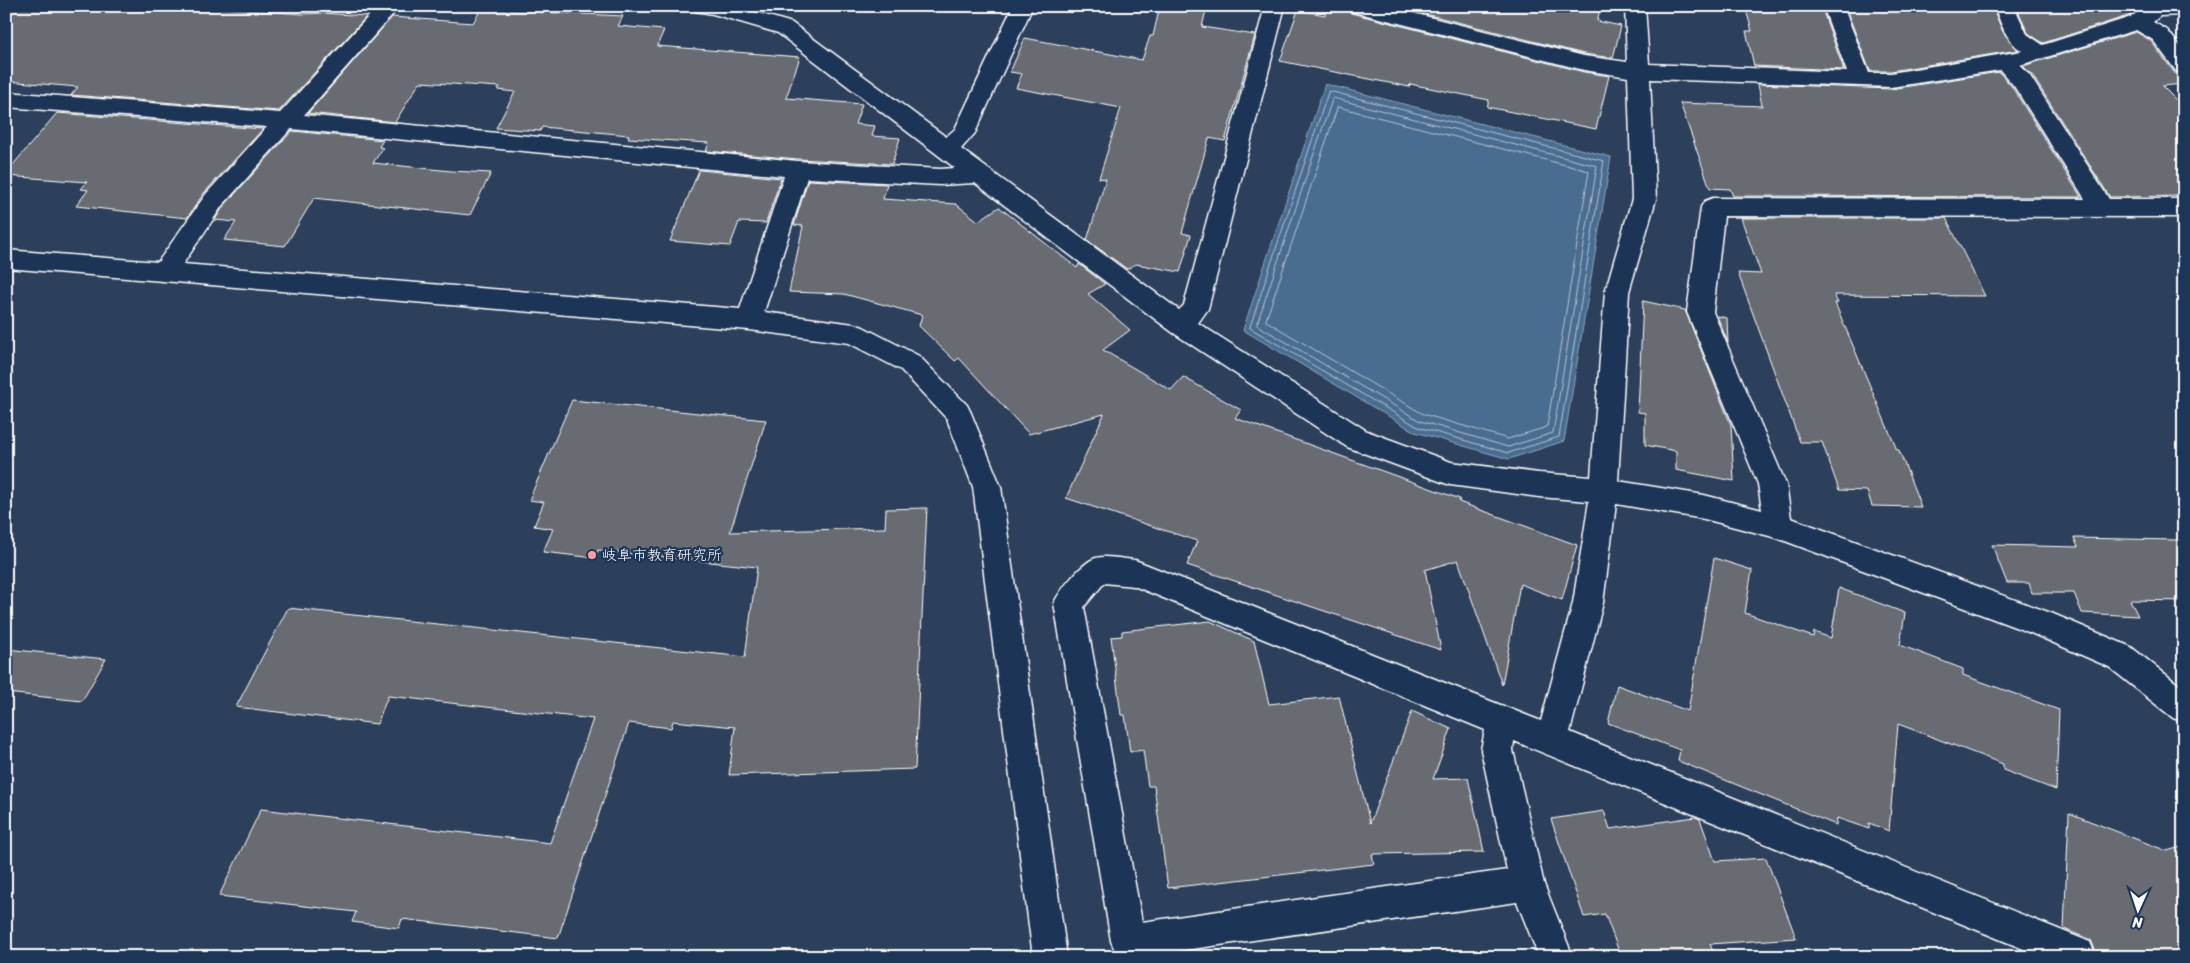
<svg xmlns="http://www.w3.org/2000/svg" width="2190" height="963" viewBox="0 0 2190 963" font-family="Sriracha,'Klee One',sans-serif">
	<rect width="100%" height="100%" fill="#2c405c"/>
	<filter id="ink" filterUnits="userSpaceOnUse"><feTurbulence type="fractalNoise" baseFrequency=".02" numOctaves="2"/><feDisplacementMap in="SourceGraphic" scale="10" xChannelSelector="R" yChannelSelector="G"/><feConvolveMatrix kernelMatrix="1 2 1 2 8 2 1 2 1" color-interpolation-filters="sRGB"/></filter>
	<g filter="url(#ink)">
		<polygon fill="#496c90" stroke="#92a7bc" points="1325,84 1611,157 1564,441 1509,459 1415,432 1243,330"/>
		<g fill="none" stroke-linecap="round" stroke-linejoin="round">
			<g stroke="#b6c4d3" stroke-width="1">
				<polygon points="1329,91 1604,161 1559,437 1508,453 1418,427 1250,328"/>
				<polygon points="1333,98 1597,166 1553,433 1508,447 1420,421 1257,325"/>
				<polygon points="1338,107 1589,171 1547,427 1508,439 1423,414 1266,321"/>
			</g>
		</g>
		<g fill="#686c72" stroke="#fff">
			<polygon points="6,6 191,6 303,14 322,13 367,16 279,111 71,95 78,87 6,81"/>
			<polygon points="1160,6 1207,6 1202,27 1255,35 1225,141 1209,138 1182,233 1191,235 1180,272 1136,264 1127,269 1087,240 1106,179 1099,178 1121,108 1016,88 1022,74 1010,72 1025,38 1142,60 1150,36 1153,36"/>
			<polygon points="1326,6 1346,6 1351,13 1584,72 1609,76 1596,129 1487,107 1489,100 1410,84 1409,87 1280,61 1298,10 1325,15"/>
			<polygon points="1394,6 1601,6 1597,21 1621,26 1613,58 1584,54"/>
			<polygon points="1745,6 1821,6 1844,70 1754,66 1746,31 1752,31"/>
			<polygon points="1845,6 1992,6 2003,32 2018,50 1891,71 1870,71"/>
			<polygon points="2016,6 2124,6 2131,15 2043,43 2028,33"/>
			<polygon points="481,9 623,16 618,26 664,30 657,46 800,57 786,98 862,104 855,124 875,126 872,136 900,138 892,164 798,159 706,151 709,143 628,138 629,135 542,127 540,131 496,128 515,92 498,90 500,87 420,82 395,122 308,113 392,17 473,23"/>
			<polygon points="2136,32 2150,40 2183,84 2162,86 2184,108 2184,196 2110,197 2032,75 2023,66"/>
			<polygon points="1999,72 2012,87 2081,197 1733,196 1730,189 1710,188 1680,103 1762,106 1758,84 1891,89"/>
			<polygon points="57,113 263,129 204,193 187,218 76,206 88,190 81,189 87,182 6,176 6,173"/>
			<polygon points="292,131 383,140 379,147 383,148 373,163 451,171 491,173 470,215 314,198 285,246 224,240 236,222 215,220 223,207"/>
			<polygon points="699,170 781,178 766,223 739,222 730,246 670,241"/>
			<polygon points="808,180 887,184 883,199 956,204 978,221 999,207 1077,268 1079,264 1105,284 1088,294 1130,330 1103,350 1171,390 1183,377 1241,410 1235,418 1460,499 1459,502 1577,545 1562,600 1520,584 1502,685 1458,560 1425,570 1441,650 1187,565 1197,541 1066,498 1104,414 1029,434 959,358 955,361 919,326 922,315 844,294 789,292 803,226 794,225"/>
			<polygon points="1741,218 1946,218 1985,296 1834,295 1838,303 1835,303 1897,450 1899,450 1921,507 1872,506 1867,491 1839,490 1822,442 1800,442 1738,273 1761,274"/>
			<polygon points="1643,301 1685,310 1731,425 1734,481 1676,470 1676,451 1645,445 1645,413 1638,412"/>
			<polygon points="1717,316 1727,318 1728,343"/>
			<polygon points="572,400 766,420 730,532 885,528 886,509 927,508 915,769 729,775 735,727 673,721 671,728 629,723 558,938 402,919 399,928 352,922 356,912 219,896 261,809 550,843 593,719 388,696 377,724 236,707 288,608 745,657 757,567 598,550 595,558 543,552 553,529 534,526 544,502 529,500"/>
			<polygon points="2074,538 2177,540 2184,554 2184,601 2130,600 2138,616 2082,613 2074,593 2032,593 2029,583 2007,583 1992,545 2078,547"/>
			<polygon points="1714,558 1752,570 1745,613 1813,637 1814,632 1831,638 1839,588 1905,613 1900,645 1963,669 1963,675 2059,710 2056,790 2003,770 2003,764 1898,724 1889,831 1869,823 1869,829 1837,818 1836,825 1678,761 1680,750 1608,723 1617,685 1688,711"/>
			<polygon points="1210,621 1254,641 1269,704 1339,696 1370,823 1412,711 1451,729 1433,779 1468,778 1484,852 1372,854 1374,864 1168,888 1154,786 1148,786 1143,750 1130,752 1125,715 1121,715 1111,637 1122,636 1122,631"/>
			<polygon points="6,649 106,659 82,701 6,693"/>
			<polygon points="1604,811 1610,829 1695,817 1700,819 1715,861 1766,858 1796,938 1710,944 1715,957 1621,957 1605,914 1584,917 1551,819"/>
			<polygon points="2069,813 2167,851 2184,846 2184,957 2098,957 2091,940 2064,929"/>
		</g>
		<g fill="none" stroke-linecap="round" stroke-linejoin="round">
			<defs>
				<path id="street" d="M 378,6 L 400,6 L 304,115 L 798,161 L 940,169 L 955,168 L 778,33 L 713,14 L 695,11 L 692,6 L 735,6 L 792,23 L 946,137 L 955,129 L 1013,6 L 1033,6 L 975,133 L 961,149 L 1179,310 L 1184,305 L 1265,6 L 1285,6 L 1208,309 L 1198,323 L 1367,431 L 1451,462 L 1539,473 L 1591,477 L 1605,292 L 1632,199 L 1628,77 L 1584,70 L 1351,11 L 1348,6 L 1385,6 L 1584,56 L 1627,62 L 1625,6 L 1645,6 L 1649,64 L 1847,72 L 1823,6 L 1843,6 L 1869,73 L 1891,73 L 2022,51 C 2005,39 2002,25 1994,6 L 2014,6 L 2027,34 L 2043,45 L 2131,17 L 2146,6 L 2184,6 L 2184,15 L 2160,16 L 2153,22 L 2167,30 L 2184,51 L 2184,73 L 2176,71 L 2153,40 L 2136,30 L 2020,65 L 2030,76 L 2109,199 L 2184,199 L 2184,217 L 1724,216 L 1713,312 L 1786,484 L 1791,518 L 2051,613 L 2131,647 L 2184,689 L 2184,722 L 2173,718 L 2109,667 L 2031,633 L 1777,538 L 1704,519 L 1616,504 L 1603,603 L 1570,732 L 2090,942 L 2096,957 L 2043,957 L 1514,741 L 1513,750 L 1544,884 L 1573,957 L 1539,957 L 1517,902 L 1137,957 L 1125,957 L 1116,953 L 1111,941 L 1054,603 C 1060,590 1082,562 1096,558 C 1107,555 1123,559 1135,560 L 1541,721 L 1573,603 L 1589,501 L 1539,497 L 1450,485 L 1347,447 L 1172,332 L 975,183 L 940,185 L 807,178 L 764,312 L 854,324 L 863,327 L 919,356 L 967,405 L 971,413 L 1001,487 L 1067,957 L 1033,957 L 973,487 L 947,419 L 901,370 L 849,343 L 749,330 L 6,268 L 6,250 L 158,262 L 206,194 L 267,127 L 6,107 L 6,92 L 280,113 ZM 2000,70 L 2014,86 L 2085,199 L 1713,198 L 1705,201 L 1701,207 L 1687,312 L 1758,484 L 1762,510 L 1704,495 L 1618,481 L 1629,292 L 1656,199 L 1650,79 L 1891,87 ZM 291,129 L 784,176 L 740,309 L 183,264 L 222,206 ZM 1104,583 L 1134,586 L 1485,730 L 1481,750 L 1507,870 L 1142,922 L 1084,607 Z"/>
			</defs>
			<use href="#street" stroke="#fff" stroke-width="3"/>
			<use href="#street" fill="#1d3557" fill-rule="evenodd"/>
		</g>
	</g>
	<circle fill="#ff9aa2" stroke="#1d3557" stroke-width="2" cx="592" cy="555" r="5"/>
	<g text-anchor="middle" stroke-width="4.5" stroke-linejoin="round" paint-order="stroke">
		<g font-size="15" fill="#fff" stroke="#1d3557" text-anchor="start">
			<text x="602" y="560">岐阜市教育研究所</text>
		</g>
	</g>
	<rect width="2190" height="963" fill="none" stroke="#1d3557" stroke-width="25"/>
	<rect x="12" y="12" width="2165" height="938" fill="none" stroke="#fff" stroke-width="2" filter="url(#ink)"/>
	<g transform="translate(2138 910) rotate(183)" stroke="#1d3557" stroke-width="4" paint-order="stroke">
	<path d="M0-4L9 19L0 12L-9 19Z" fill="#ffffff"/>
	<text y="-8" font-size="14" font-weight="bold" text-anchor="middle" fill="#ffffff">N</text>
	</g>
</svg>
